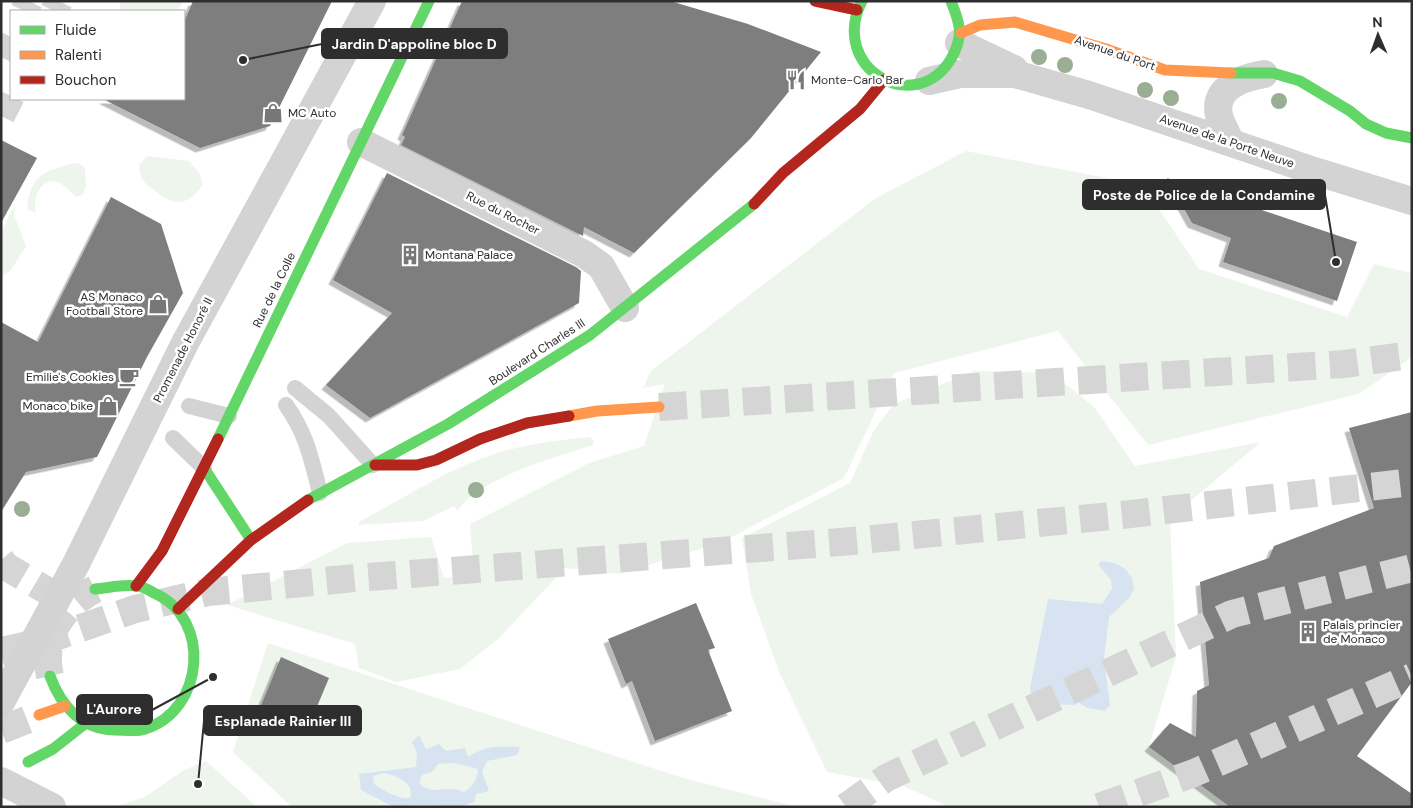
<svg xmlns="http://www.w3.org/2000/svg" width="1413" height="808" viewBox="0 0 1413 808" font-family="'DM Sans',sans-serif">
	<defs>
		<filter id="shadow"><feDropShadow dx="-4.5" dy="4.5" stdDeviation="0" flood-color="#0004"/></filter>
	</defs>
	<rect width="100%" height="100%" fill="#fff"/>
	<g fill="#eef5ec">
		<polygon points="120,1 183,1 178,11 120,11"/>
		<polygon points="966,151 1143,185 1199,269 1347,317 1374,264 1412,273 1412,357 1359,394 1148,445 1058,331 894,373 844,478 720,543 619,574 565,568 499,638 460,669 396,682 359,668 355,644 227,605 347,543 431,537 444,578 474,575 470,524 589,463 644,446 665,384 643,388 651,371 876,198"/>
		<path d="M 147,156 L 189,161 L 199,173 L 203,184 C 189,206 175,207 155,191 C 151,188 145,184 143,180 C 140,177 140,169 139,165 Z"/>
		<path d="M 75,163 L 80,164 L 85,168 L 86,187 L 83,195 L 76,197 C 71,192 65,185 57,182 C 40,177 32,200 36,213 L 27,209 C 31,173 43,172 75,163 Z"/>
		<polygon points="15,204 14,215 26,246 11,270 1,277 1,232"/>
		<polygon points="974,371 1052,373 1094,407 1135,466 1261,442 1170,518 1176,657 1149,746 1230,807 950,807 903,786 827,772 780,674 751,594 742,538 850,483 874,430 894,404"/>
		<path d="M 590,437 L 594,441 L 593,445 C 559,456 474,480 458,511 L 454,506 L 423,521 L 359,525 L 359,522 C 406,497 452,466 504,451 C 532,443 561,440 590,437 Z"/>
		<polygon points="268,643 683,778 797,807 292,807 233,752"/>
		<polygon points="206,761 257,807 114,807 145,797 184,770"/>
	</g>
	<g fill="#d8e3f2" fill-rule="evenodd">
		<polygon points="1102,561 1115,563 1125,569 1132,578 1134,588 1130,597 1109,617 1104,658 1110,705 1105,711 1088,708 1077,702 1075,705 1050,704 1047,708 1035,710 1030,688 1048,599 1102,604 1112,589 1111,580 1098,564"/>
		<path d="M 419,735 L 426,749 L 439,744 L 446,751 L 465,748 L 468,757 C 485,745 501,746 520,747 L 517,755 L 487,761 L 482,771 L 489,791 L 476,794 L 474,802 L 461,807 L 423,805 L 394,807 L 361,790 L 359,774 L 416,767 L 417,753 L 412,742 ZM 454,763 L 478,769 C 478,778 472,788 464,792 C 448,784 433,797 419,783 L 422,775 L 432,772 L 438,764 ZM 384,773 C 395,775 416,783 410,798 C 398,799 384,791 374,784 L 373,776 Z"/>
	</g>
	<g fill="#7e7e7e" filter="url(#shadow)">
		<polygon points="193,1 332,1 270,126 200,148 103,99 184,99 184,22"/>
		<polygon points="462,1 670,1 748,24 821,52 751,138 634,253 584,227 583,236 401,145 405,137 402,135"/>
		<polygon points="1,140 37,158 1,223"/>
		<polygon points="387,173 576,267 581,271 579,303 370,418 326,385 392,313 333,280"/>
		<polygon points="1167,178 1357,242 1337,301 1223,262 1231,238 1192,223"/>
		<polygon points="111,197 161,224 183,293 147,357 97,457 26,472 1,512 1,322 38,342"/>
		<polygon points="1412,412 1412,682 1357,756 1412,794 1412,807 1230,807 1149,747 1170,723 1196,737 1197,691 1209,685 1200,582 1269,558 1274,546 1374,508 1349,428"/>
		<polygon points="696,603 715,648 708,650 732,711 655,741 632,681 626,684 608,639"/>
		<polygon points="281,657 329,678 308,728 260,708"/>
	</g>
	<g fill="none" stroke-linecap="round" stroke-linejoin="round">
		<g stroke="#d5d5d5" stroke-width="28" stroke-dasharray="28 14" stroke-linecap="butt">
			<polyline points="659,407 1344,364 1412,355"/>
			<polyline points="1,656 135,609 208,592 356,578 841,542 1122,515 1412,482"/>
			<polyline points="846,807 886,778 1232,614 1412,568"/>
			<polyline points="1099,807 1194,773 1412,677"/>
		</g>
		<g stroke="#d5d5d5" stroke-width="28" stroke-dasharray="28 14" stroke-linecap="butt">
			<polyline points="24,11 29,1"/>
			<polyline points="54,11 59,1"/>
			<polyline points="1,57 11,37"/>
			<polyline points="1,116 11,96"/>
			<polyline points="1,560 7,567 71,605"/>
			<polyline points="1,651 37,643"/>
			<path d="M 50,676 C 41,639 62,606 95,589"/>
			<polyline points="1,730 39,715"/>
		</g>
		<g stroke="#d3d3d3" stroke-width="16">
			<polyline points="295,388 329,416 373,465"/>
			<path d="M 286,405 C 307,435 311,458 320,493"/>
			<polyline points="189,406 229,416"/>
			<polyline points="173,438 204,468"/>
		</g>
		<g stroke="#d3d3d3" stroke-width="28">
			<polyline points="959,43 1014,69"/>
			<polyline points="929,81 960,74 1015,74 1089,95 1314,171 1412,201"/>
			<path d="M 1230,141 C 1227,133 1221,124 1219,116 C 1213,87 1242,78 1264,74"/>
			<polyline points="361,142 584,254 601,266 625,308"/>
			<polyline points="1,702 76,564 185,343 372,1"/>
			<polyline points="1,781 52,807"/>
		</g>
		<g stroke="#63d668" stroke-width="11">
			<path d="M 862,1 C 828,68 915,118 951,59 C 956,50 961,38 959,27 C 958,18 954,9 951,1"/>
			<polyline points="1231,73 1273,73 1300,81 1350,111 1366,124 1386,133 1412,138"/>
			<polyline points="218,439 429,1"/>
			<polyline points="204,468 251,540"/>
			<polyline points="308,500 448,424 590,335 754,204"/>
			<path d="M 50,676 C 61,706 82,730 115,730 C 124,730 137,732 145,729 C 205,710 212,618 154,593 C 149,590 142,586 137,586 C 123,584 108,588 95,589"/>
			<polyline points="28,762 53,749 86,723"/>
		</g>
		<g stroke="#ff974d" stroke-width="11">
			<polyline points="961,33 980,25 1015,22 1106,49 1165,70 1231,73"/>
			<polyline points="569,416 597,411 659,407"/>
			<polyline points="39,715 65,706"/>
		</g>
		<g stroke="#b3261e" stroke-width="11">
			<polyline points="815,1 857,10"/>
			<polyline points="754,204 783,173 860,109 884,80"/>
			<polyline points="375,465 417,465 436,460 480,439 527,423 569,416"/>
			<polyline points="136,586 162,551 218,439"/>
			<polyline points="178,609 251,540 308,500"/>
		</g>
	</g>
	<g fill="#9aae93">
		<circle cx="1039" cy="57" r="8"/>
		<circle cx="1065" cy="65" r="8"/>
		<circle cx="1145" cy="90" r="8"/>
		<circle cx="1171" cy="98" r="8"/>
		<circle cx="1279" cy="101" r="8"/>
		<circle cx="476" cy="490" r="8"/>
		<circle cx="22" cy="509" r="8"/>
	</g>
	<defs>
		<symbol id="restaurant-bare" viewBox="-9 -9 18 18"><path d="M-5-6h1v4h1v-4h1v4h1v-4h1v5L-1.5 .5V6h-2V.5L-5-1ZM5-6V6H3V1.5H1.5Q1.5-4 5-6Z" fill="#777" stroke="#fff" stroke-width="2.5" paint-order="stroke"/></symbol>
		<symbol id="shop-bare" viewBox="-9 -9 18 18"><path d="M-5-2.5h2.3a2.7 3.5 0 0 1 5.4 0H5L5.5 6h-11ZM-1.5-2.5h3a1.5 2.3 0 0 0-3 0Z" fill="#777" stroke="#fff" stroke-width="2.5" paint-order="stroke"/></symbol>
		<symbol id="building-bare" viewBox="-9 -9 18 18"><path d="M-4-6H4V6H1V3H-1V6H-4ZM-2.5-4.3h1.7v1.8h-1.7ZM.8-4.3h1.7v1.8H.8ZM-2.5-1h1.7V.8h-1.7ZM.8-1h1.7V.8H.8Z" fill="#777" stroke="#fff" stroke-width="2.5" paint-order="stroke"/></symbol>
		<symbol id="cafe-bare" viewBox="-9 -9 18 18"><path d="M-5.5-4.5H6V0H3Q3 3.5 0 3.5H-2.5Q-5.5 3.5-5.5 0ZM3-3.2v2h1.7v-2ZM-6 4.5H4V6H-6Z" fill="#777" stroke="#fff" stroke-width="2.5" paint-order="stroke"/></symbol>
	</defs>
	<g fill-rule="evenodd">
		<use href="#restaurant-bare" x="782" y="66" width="28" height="28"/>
		<use href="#shop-bare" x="259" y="99" width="28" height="28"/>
		<use href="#building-bare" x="396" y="241" width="28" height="28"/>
		<use href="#shop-bare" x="144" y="290" width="28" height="28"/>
		<use href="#cafe-bare" x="115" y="363" width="28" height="28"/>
		<use href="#shop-bare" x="94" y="392" width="28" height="28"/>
		<use href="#building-bare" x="1294" y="618" width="28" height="28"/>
	</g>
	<g text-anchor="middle" stroke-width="5" stroke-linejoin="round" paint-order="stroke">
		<g font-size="12" fill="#2e2e2e" stroke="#fff">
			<text transform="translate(1115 53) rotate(19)" y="4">Avenue du Port</text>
			<text transform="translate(1227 141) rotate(19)" y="4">Avenue de la Porte Neuve</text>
			<text transform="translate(503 213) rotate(27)" y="4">Rue du Rocher</text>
			<text transform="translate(274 290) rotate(-64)" y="4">Rue de la Colle</text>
			<text transform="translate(183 350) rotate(-63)" y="4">Promenade Honoré II</text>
			<text transform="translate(537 352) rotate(-33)" y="4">Boulevard Charles III</text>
		</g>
		<g font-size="12" fill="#2e2e2e" stroke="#fff" text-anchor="start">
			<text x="811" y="84">Monte-Carlo Bar</text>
			<text x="288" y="117">MC Auto</text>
			<text x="425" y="259">Montana Palace</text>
			<text x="143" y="301" text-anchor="end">AS Monaco<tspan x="143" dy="14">Football Store</tspan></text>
			<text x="114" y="381" text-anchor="end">Emilie's Cookies</text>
			<text x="93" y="410" text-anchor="end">Monaco bike</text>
			<text x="1323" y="629">Palais princier<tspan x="1323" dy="14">de Monaco</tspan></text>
		</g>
	</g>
	<path fill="none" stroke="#2e2e2e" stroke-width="2" d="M243 60L322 44M1336 262L1325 195M213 677L152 710M198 784L204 721"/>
	<g fill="#2e2e2e" stroke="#fff" stroke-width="2">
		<circle cx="243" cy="60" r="5"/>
		<circle cx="1336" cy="262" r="5"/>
		<circle cx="213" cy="677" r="5"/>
		<circle cx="198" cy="784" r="5"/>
	</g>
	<g fill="#2e2e2e" stroke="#2e2e2e" stroke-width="2">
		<rect x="322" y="29" width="185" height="29" rx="5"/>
		<rect x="1083" y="180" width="242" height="29" rx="5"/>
		<rect x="77" y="695" width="75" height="29" rx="5"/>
		<rect x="204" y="706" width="157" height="29" rx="5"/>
	</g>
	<g font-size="14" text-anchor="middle" font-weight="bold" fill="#fff">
		<text x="414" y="49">Jardin D'appoline bloc D</text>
		<text x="1204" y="200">Poste de Police de la Condamine</text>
		<text x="114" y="714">L'Aurore</text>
		<text x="283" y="726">Esplanade Rainier III</text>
	</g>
	<rect width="1413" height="808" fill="none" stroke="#2e2e2e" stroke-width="5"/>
	<rect x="10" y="10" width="175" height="90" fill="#ffffff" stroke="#ababab"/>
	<rect x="20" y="26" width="25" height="8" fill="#63d668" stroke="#ababab"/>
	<text x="55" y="35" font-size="15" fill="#2e2e2e">Fluide</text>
	<rect x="20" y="51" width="25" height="8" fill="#ff974d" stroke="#ababab"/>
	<text x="55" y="60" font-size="15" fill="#2e2e2e">Ralenti</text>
	<rect x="20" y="76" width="25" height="8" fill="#b3261e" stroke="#ababab"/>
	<text x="55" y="85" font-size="15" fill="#2e2e2e">Bouchon</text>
	<g transform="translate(1378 35) rotate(358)" stroke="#ffffff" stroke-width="4" paint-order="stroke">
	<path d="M0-4L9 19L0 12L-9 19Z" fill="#2e2e2e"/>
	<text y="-8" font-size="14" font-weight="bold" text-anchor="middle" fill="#2e2e2e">N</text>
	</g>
</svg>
